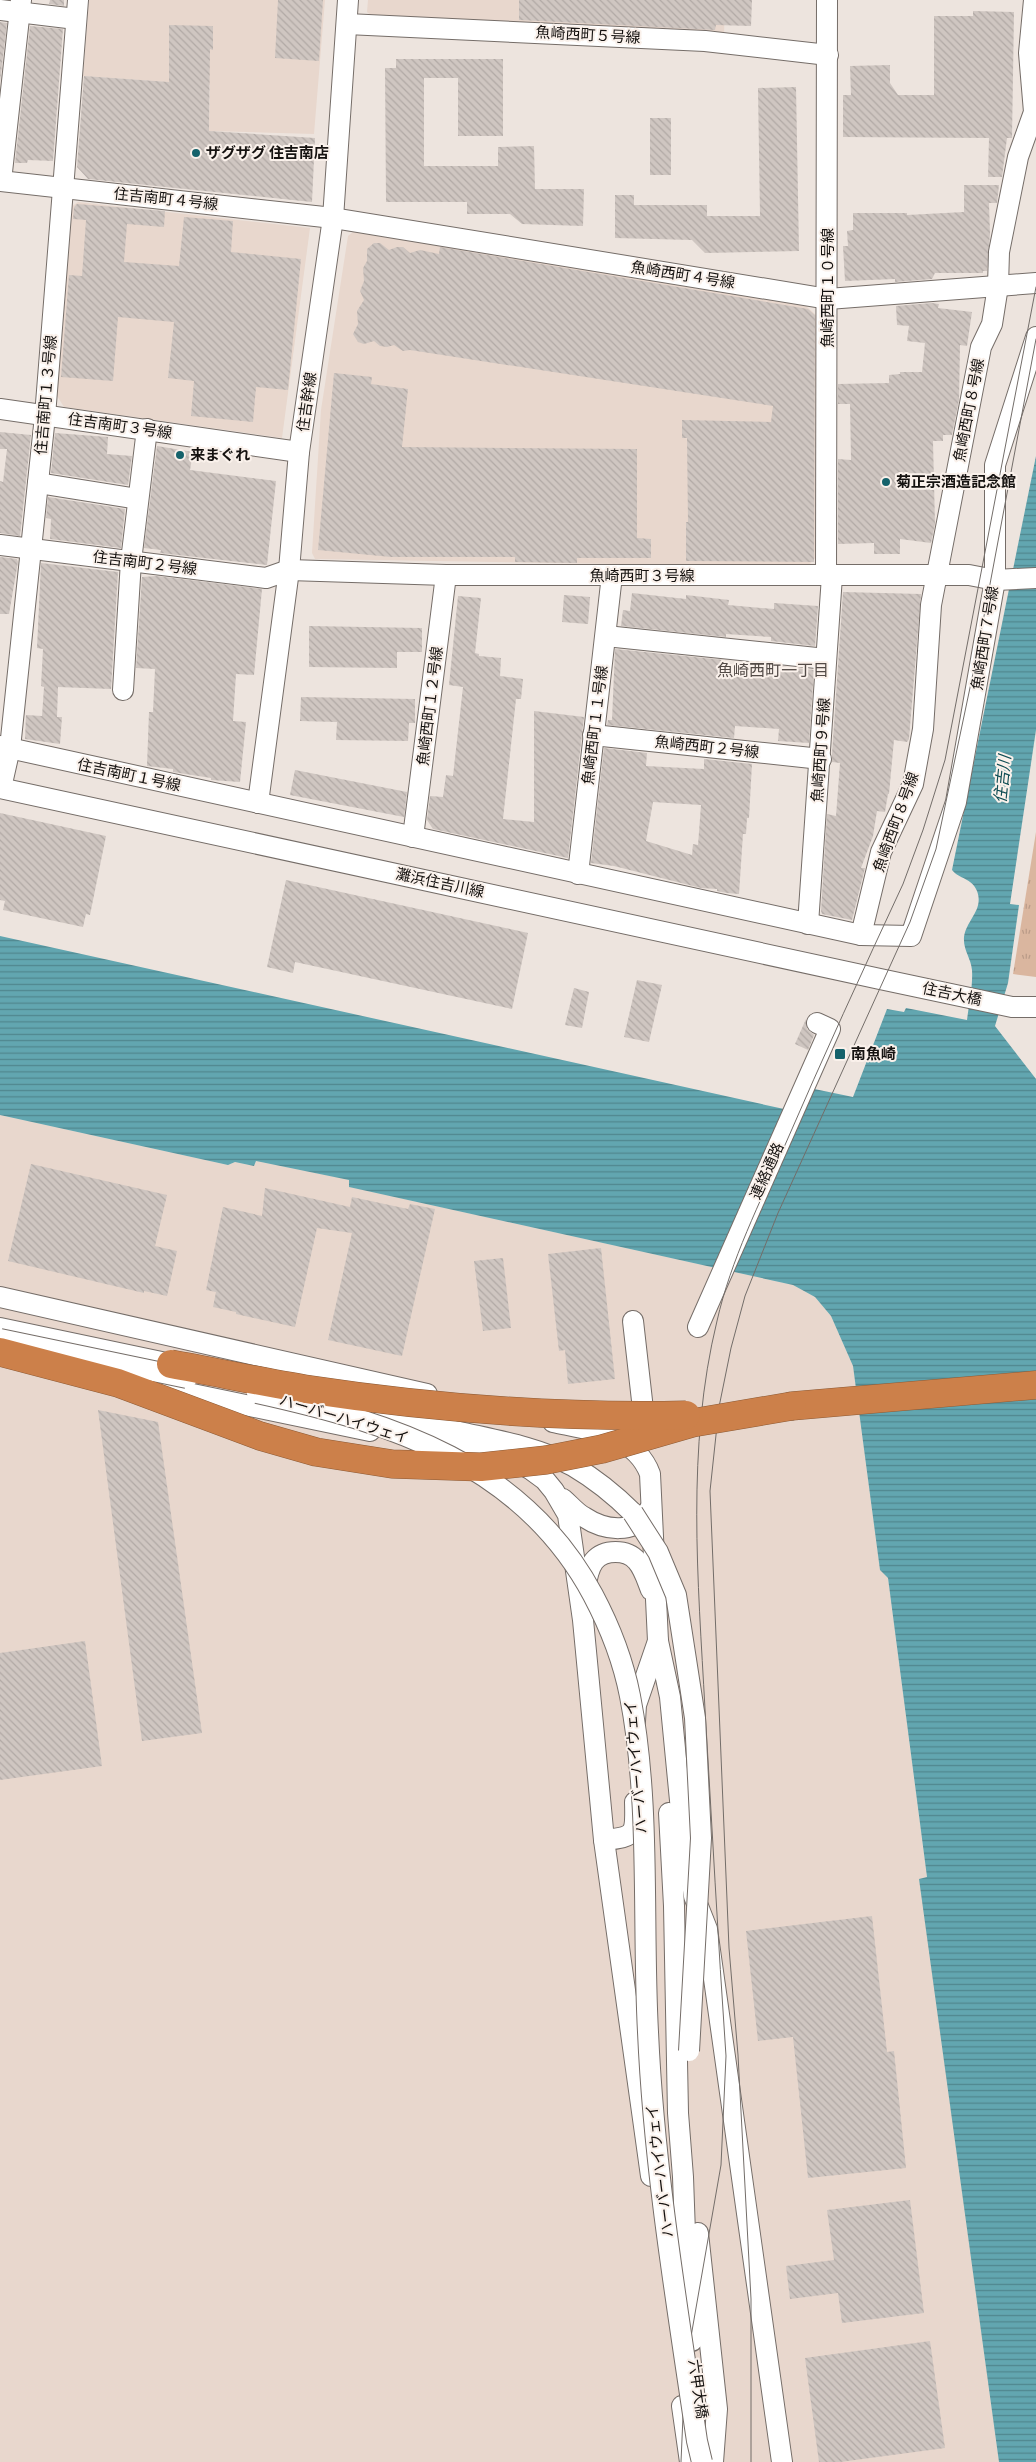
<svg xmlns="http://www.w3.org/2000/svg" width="1036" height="2462" viewBox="0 0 1036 2462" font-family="Barlow,'Noto Sans JP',sans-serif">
	<defs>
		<pattern id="park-tufts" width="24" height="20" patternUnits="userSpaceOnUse" patternTransform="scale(1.25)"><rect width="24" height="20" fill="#dab69f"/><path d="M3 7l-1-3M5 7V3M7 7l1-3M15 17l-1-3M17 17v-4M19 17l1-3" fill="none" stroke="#ba9b88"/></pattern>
		<pattern id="water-rules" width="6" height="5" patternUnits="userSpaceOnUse" patternTransform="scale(1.25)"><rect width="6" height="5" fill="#62a6b0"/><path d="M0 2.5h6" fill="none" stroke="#50868e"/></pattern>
		<pattern id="building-back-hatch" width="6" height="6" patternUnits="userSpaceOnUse" patternTransform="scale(1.25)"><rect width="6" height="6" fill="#cfc6c1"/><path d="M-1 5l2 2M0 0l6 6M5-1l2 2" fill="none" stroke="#b1a9a5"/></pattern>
	</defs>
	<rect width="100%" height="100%" fill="#ede4de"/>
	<g fill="#e8d7cd">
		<polygon points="89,0 325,0 314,134 209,131 210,85 83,76"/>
		<polygon points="368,0 725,0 724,36 372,17 367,12"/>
		<polygon points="78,202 310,228 282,438 64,407 57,396 71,207"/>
		<polygon points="353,232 806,306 818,317 818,555 807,567 315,559 312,553 321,410 348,236"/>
		<polygon points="0,1115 228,1165 235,1162 254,1166 256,1161 350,1180 350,1187 793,1285 815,1297 831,1316 853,1366 880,1569 888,1578 927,1878 920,1879 999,2462 0,2462"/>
	</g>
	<polygon fill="url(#park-tufts)" points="1036,832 1036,977 1013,974"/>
	<path fill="url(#water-rules)" d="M 1036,456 L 1036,730 L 1010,904 L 1019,905 L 1008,983 L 995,1026 L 1036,1079 L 1036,2462 L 999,2462 L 919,1879 L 927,1877 L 888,1578 L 880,1570 L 853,1366 L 831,1316 L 815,1297 L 793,1285 L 349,1187 L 349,1180 L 256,1161 L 254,1166 L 235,1162 L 228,1165 L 0,1115 L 0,936 L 784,1109 L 795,1085 L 853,1097 L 887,1009 L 904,1012 L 906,1008 L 967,1020 C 969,1004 973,986 972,970 C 971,958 963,950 964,937 C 967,919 984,910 977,891 C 972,878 959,879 952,870 Z"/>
	<g fill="url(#building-back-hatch)" fill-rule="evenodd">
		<polygon points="50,0 64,0 64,6 49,4"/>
		<polygon points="278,0 323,0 319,61 275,58"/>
		<polygon points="519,0 752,0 751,26 716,25 715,30 519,20"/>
		<polygon points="973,11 1014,12 1012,138 1007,138 1002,177 988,177 989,138 843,137 843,95 851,95 850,66 890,65 890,83 898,95 934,95 934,16 973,16"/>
		<polygon points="0,22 7,23 0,82"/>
		<polygon points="169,25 213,26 213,50 210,49 209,131 315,138 312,202 88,179 77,167 84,76 169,82"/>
		<polygon points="30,26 63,29 53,161 28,160 27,163 15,163"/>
		<polygon points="396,59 503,59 503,136 458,136 458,78 424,78 424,166 498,166 498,147 534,146 535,189 584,189 583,226 522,224 510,214 467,214 467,202 386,202 385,68 396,68"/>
		<polygon points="796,87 799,251 705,253 692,240 615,238 615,195 634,195 634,205 707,205 707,216 760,216 758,88"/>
		<rect x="650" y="118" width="21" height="57"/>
		<polygon points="964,185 999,185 997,203 989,203 990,234 987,271 983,271 983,273 935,273 932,279 895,282 895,279 845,281 843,246 848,246 847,231 853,230 853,213 907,213 907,215 964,212"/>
		<polygon points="77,204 165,211 164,227 127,224 124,262 179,266 184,217 233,221 231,252 301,259 288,390 256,387 253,422 191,416 194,381 168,378 174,322 118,317 113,381 61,377 69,275 82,276 86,220 73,219 74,207"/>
		<polygon points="374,243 380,243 389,250 397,247 403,247 410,253 420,250 439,254 440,247 808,309 815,315 814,562 686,561 686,522 688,522 687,438 682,438 682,420 771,422 773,406 410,350 403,351 394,345 387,347 380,346 374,341 364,344 358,342 353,334 358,324 357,311 364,300 360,291 364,281 363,268 367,261 367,249"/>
		<polygon points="932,303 939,304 938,308 972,312 967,346 960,345 959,400 952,435 943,435 943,441 933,441 935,524 931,543 900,539 900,554 874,554 874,543 838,544 838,459 851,460 850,404 838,404 838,384 889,383 889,375 900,374 900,372 922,372 925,343 907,341 909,326 897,325 896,306"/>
		<polygon points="334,373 372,377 371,384 408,389 402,447 637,449 637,538 651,539 651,558 577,558 577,563 515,562 515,557 391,557 318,550"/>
		<polygon points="0,432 31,435 20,536 0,533 0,481 3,482 7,449 0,449"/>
		<polygon points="55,433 108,437 107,454 132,456 128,485 51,473"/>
		<polygon points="157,446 193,452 190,470 276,481 267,565 160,553 161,550 144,548"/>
		<polygon points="48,497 125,509 121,548 50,539 51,519 46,518"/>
		<polygon points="0,557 17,559 18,562 9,614 0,614"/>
		<polygon points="41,563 118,572 111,689 58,687 57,717 62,717 60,744 25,739 26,715 42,716 44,687 41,686 43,649 37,648"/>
		<polygon points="157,576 262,589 254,675 236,674 233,721 246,722 240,782 211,780 211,778 173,772 173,769 147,766 149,712 153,712 155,669 136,668 142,577"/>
		<polygon points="843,592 921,594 909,739 907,742 894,740 889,794 888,794 885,812 877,811 873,836 861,868 865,868 852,920 822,914 821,911 827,814 836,816 840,763 832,762 832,754"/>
		<polygon points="632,593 686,599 686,595 729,600 728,605 774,609 774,603 818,606 815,646 771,641 771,637 726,634 726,637 621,626 623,610 630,611"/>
		<polygon points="564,595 590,597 588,624 562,622"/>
		<polygon points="458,596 481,598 475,653 479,654 479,656 501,658 500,676 523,679 521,699 516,699 503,819 534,822 534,711 584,717 568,858 433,829 427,820 430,796 443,797 446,775 453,776 463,687 449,685"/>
		<polygon points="309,626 422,628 422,652 397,652 397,668 309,667"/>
		<polygon points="615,649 724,660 724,665 769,668 769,665 814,670 809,743 778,741 779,729 735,726 734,738 607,725 608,720 612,720"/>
		<polygon points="301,697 415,699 415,723 409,723 408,741 336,740 337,722 300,721"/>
		<path d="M 604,748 L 647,753 L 646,766 L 704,769 L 704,759 L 752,764 L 749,818 L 747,818 L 746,834 L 743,834 L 739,894 L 727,893 L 717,891 L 717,889 L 701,888 L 614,866 L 591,863 ZM 653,802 L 701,805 L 698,845 L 693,844 L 692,855 L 646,841 Z"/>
		<polygon points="295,770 407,792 404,817 290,795"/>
		<polygon points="0,813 106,836 90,915 86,914 83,927 3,910 5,901 0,900"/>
		<polygon points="286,880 528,933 512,1009 295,962 293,973 267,967"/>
		<polygon points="637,980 662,985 649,1042 624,1037"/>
		<polygon points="574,988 589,992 582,1028 565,1025"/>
		<polygon points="806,1019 807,1029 814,1035 808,1050 795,1044"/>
		<polygon points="31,1164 167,1195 155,1246 177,1251 167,1296 144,1291 144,1293 8,1261"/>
		<polygon points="265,1188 350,1207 352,1197 408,1209 410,1204 435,1209 402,1356 328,1340 352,1233 317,1228 295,1327 236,1314 236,1312 213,1307 216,1292 206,1290 223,1207 262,1216"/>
		<polygon points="601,1248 615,1379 568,1384 565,1350 559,1351 548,1254"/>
		<polygon points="503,1258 511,1328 483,1331 474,1261"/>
		<polygon points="98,1410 158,1422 202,1733 142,1741"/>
		<polygon points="85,1641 102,1766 0,1780 0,1653"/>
		<polygon points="872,1916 887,2052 894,2051 906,2168 808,2178 793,2037 758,2041 746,1931"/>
		<polygon points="910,2200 924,2313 842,2323 838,2293 790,2299 786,2266 834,2260 827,2210"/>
		<polygon points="930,2341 945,2448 840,2462 819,2462 805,2358"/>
	</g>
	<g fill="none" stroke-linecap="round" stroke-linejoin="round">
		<defs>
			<g id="minor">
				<polyline points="0,10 76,19"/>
				<polyline points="347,24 705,41 828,55"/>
				<polyline points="0,181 333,218 828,299 1036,283"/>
				<polyline points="1,181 21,0"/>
				<polyline points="0,409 299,452"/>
				<polyline points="38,483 138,499"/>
				<polyline points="0,545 266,578 289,570 446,575 969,575 995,580 1036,578"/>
				<polyline points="826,576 827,0"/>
				<polyline points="606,636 826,659"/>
				<polyline points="123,690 131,561 147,429"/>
				<polyline points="593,735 821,759"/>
				<polyline points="0,746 861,935 911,936 956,802 995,580 995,465 1036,337"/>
				<polyline points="0,788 880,979 1012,1007 1036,1007"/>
				<polyline points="1,788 10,748 45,416 78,0"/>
				<polyline points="258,803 289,570 299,452 333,218 348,0"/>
				<polyline points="413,837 446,575"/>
				<polyline points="578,874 612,575"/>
				<polyline points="808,924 832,576"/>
				<polyline points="861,935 881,852 913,784 923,729 931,605 981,347 992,324 998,286 999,252 1018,157 1034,112 1029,53 1034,0"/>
				<polyline points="0,1297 427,1394"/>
				<polyline points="633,1321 645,1427"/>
				<polyline points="698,1327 830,1029 817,1023"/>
				<polyline points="0,1328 171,1364"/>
				<polyline points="154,1386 370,1431"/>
				<path d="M 341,1406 C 382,1415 423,1424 464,1433 C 500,1441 539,1448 573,1466 C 595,1479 615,1495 633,1513"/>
				<path d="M 553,1422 C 590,1430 635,1434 650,1474 L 658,1641 L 670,1697 L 682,1821 L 694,1896 L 707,1929 L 782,2462"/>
				<polyline points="430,1443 496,1455 513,1460 530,1469 545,1480 554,1491 568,1515 583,1620 604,1840 651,2176"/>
				<path d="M 563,1499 C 570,1505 576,1513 584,1517 C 605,1531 636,1535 649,1510"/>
				<path d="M 584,1595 C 586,1584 587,1570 594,1561 C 604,1549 627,1549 637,1561 C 644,1569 647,1580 651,1590"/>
				<polyline points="635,1721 636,1705 658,1641"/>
				<polyline points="669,1813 674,1906 678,2113 683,2177 688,2317 692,2341"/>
				<path d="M 604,1840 C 636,1837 636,1834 635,1802"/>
				<polyline points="698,2233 717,2409 713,2462"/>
				<polyline points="682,2406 690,2462"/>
			</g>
			<polyline id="highway" points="792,1406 1036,1385"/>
		</defs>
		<use href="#minor" stroke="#756d68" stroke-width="22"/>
		<use href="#highway" stroke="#8c5a36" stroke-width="29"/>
		<use href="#minor" stroke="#fff" stroke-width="20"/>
		<use href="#highway" stroke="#cc804a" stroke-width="28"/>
		<g stroke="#736d69" stroke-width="1">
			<path d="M 681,2462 L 685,2371 L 721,2165 L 726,2056 C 718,1941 712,1825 705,1709 C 698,1580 686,1448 717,1321 C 731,1259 760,1203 785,1145 C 823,1057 863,970 903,884 L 923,830 L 945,760 L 1036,287"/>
			<polyline points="751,2462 751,2299 738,2055 729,1948 710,1491 719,1407 731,1348 745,1296 778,1213 910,922 936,849 975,664 1036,339"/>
		</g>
		<defs>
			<g id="minor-bridge">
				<polyline points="0,1339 187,1378"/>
				<path d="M 257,1393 C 393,1423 523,1464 593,1595 C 610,1627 623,1660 630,1696 C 651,1804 642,1921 648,2032 C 654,2169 677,2305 697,2441 L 702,2462"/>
				<polyline points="633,1513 658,1552 676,1595 695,1718 701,1838 689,2051"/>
			</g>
			<g id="highway-bridge">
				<polyline points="0,1352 118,1383 260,1436 316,1452 392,1464 481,1467 546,1460 602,1449 692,1423 792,1406"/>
				<path d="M 171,1364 C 216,1372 261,1382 305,1389 C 431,1408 559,1418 686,1415"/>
			</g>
		</defs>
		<use href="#minor-bridge" stroke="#756d68" stroke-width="22" stroke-linecap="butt"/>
		<use href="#highway-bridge" stroke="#8c5a36" stroke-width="29" stroke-linecap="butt"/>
		<use href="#minor-bridge" stroke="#fff" stroke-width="20"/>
		<use href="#highway-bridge" stroke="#cc804a" stroke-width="28"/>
	</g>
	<g fill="#15626b" stroke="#faf1eb" stroke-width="2">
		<circle cx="196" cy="153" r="5"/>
		<circle cx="180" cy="455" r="5"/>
		<circle cx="886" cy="482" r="5"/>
		<rect x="834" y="1048" width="12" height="12" rx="2.5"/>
	</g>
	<g text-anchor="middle" stroke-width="4" stroke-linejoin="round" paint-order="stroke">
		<g font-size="15" fill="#151210" stroke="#faf1eb">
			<text transform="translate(588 35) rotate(3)" y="5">魚崎西町５号線</text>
			<text transform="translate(166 199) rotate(6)" y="5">住吉南町４号線</text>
			<text transform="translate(683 275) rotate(9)" y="5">魚崎西町４号線</text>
			<text transform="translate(828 288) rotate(-90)" y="5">魚崎西町１０号線</text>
			<text transform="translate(46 395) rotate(-85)" y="5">住吉南町１３号線</text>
			<text transform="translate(307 402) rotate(-82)" y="5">住吉幹線</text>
			<text transform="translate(969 410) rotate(-79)" y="5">魚崎西町８号線</text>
			<text transform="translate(120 426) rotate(8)" y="5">住吉南町３号線</text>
			<text transform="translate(145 563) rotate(7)" y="5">住吉南町２号線</text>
			<text x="642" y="581">魚崎西町３号線</text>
			<text transform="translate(985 638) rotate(-81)" y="5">魚崎西町７号線</text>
			<text transform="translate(430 706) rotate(-83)" y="5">魚崎西町１２号線</text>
			<text transform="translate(595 725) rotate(-83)" y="5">魚崎西町１１号線</text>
			<text transform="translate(707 747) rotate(6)" y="5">魚崎西町２号線</text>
			<text transform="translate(821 750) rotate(-86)" y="5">魚崎西町９号線</text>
			<text transform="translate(129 775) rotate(12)" y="5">住吉南町１号線</text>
			<text transform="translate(896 822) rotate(-70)" y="5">魚崎西町８号線</text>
			<text transform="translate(440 883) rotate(12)" y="5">灘浜住吉川線</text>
			<text transform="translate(952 994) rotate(12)" y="5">住𠮷大橋</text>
			<text transform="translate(767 1171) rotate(-66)" y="5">連絡通路</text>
			<text transform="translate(344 1419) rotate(17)" y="5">ハーバーハイウェイ</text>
			<text transform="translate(636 1767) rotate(-95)" y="5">ハーバーハイウェイ</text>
			<text transform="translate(660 2171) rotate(-97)" y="5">ハーバーハイウェイ</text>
			<text transform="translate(698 2389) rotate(82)" y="5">六甲大橋</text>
		</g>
		<g font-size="15" font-weight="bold" fill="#151210" stroke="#faf1eb" text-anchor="start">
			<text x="206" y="158">ザグザグ 住吉南店</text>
			<text x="190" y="460">来まぐれ</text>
			<text x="896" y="487">菊正宗酒造記念館</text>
			<text x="851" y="1059">南魚崎</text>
		</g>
		<g font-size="16" fill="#534b47" stroke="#faf1eb">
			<text x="773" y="676">魚崎西町一丁目</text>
		</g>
		<g font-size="16" font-style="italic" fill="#0d4c53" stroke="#faf1eb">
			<text transform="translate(1002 779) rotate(-84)" y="6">住吉川</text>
		</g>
	</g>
</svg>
